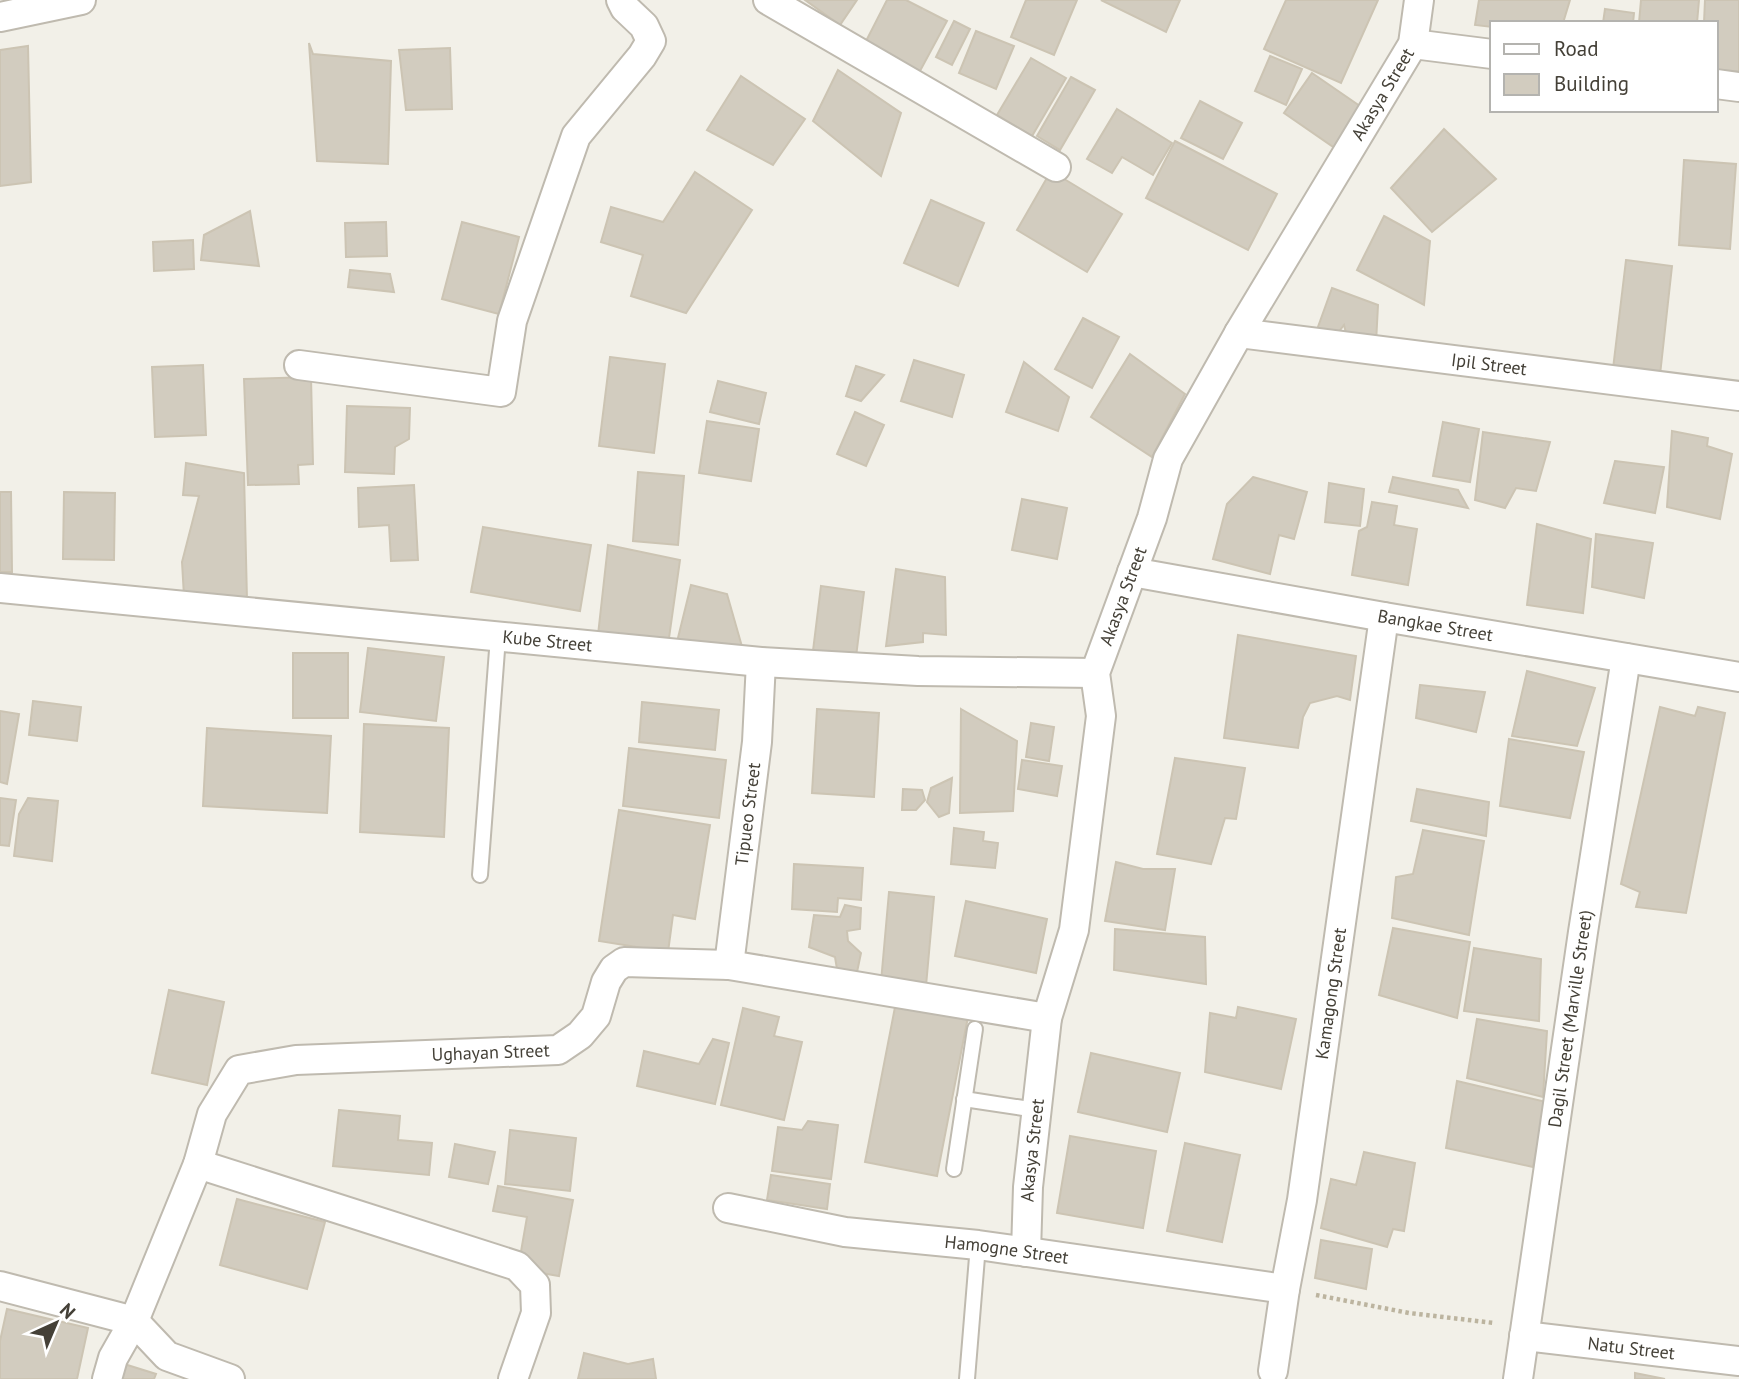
<svg xmlns="http://www.w3.org/2000/svg" width="1739" height="1379" viewBox="0 0 1739 1379" font-family="'PT Sans',sans-serif">
	<rect width="100%" height="100%" fill="#f2f0e8"/>
	<g fill="#d2ccbf" stroke="#ccc4b3" stroke-width="2">
		<polygon points="805,0 857,0 840,25"/>
		<polygon points="887,0 906,0 947,21 920,71 865,43"/>
		<polygon points="1026,0 1077,0 1054,55 1011,37"/>
		<polygon points="1101,0 1180,0 1166,32"/>
		<polygon points="1286,0 1378,0 1341,83 1264,49"/>
		<polygon points="1479,0 1570,0 1563,23 1492,23 1492,27 1475,25"/>
		<polygon points="1641,0 1699,0 1697,23 1639,23"/>
		<polygon points="1705,0 1739,0 1739,78 1716,77 1716,23 1704,23"/>
		<polygon points="1605,9 1634,13 1633,23 1603,23"/>
		<polygon points="954,21 970,29 952,65 936,57"/>
		<polygon points="976,31 1014,46 996,89 959,73"/>
		<polygon points="309,43 313,54 391,61 388,164 317,161"/>
		<polygon points="28,46 31,182 0,186 0,50"/>
		<polygon points="450,48 452,109 406,110 399,50"/>
		<polygon points="1270,56 1302,69 1286,105 1255,91"/>
		<polygon points="1031,58 1066,78 1032,136 997,115"/>
		<polygon points="838,70 901,113 881,176 813,121"/>
		<polygon points="1312,73 1370,113 1342,153 1284,113"/>
		<polygon points="741,76 805,119 773,165 707,130"/>
		<polygon points="1071,77 1095,90 1060,150 1037,136"/>
		<polygon points="1200,101 1242,123 1223,159 1181,138"/>
		<polygon points="1117,109 1172,143 1153,175 1122,157 1112,173 1087,159"/>
		<polygon points="1444,129 1496,179 1432,232 1391,188"/>
		<polygon points="1175,141 1277,194 1248,250 1146,198"/>
		<polygon points="1684,160 1736,164 1730,249 1679,245"/>
		<polygon points="1051,171 1122,214 1087,272 1017,230"/>
		<polygon points="695,172 752,210 686,313 631,296 643,255 601,242 611,207 663,222"/>
		<polygon points="931,200 984,223 958,286 904,263"/>
		<polygon points="250,211 259,266 201,260 204,235"/>
		<polygon points="1384,216 1430,241 1424,305 1357,270"/>
		<polygon points="386,222 387,256 346,257 345,223"/>
		<polygon points="462,222 519,237 499,314 442,299"/>
		<polygon points="193,240 194,269 154,271 153,242"/>
		<polygon points="1626,260 1672,266 1660,375 1613,369"/>
		<polygon points="350,270 390,274 394,292 348,287"/>
		<polygon points="1332,288 1378,305 1376,343 1348,341 1344,325 1334,338 1314,338"/>
		<polygon points="1083,318 1119,337 1092,388 1055,369"/>
		<polygon points="1130,354 1185,394 1152,457 1091,417"/>
		<polygon points="610,357 665,364 654,453 599,446"/>
		<polygon points="914,360 964,375 952,417 901,401"/>
		<polygon points="1024,362 1069,397 1058,431 1006,412"/>
		<polygon points="203,365 206,435 155,437 152,367"/>
		<polygon points="856,366 884,375 861,401 846,396"/>
		<polygon points="311,377 313,464 298,465 299,484 248,485 244,379"/>
		<polygon points="718,381 766,393 759,424 710,412"/>
		<polygon points="347,406 410,408 409,439 395,447 394,474 345,472"/>
		<polygon points="855,412 884,425 866,466 837,454"/>
		<polygon points="707,421 759,429 751,481 699,473"/>
		<polygon points="1443,422 1479,429 1470,482 1433,476"/>
		<polygon points="1672,431 1708,438 1707,446 1732,454 1720,519 1667,507"/>
		<polygon points="1483,432 1550,442 1536,491 1516,488 1505,508 1475,500"/>
		<polygon points="1615,461 1664,467 1655,513 1604,503"/>
		<polygon points="186,463 244,473 247,600 184,596 182,562 199,496 183,495"/>
		<polygon points="638,472 684,476 678,545 633,541"/>
		<polygon points="1253,477 1307,492 1294,539 1279,535 1270,574 1213,559 1227,504"/>
		<polygon points="1393,477 1458,490 1468,508 1389,492"/>
		<polygon points="1329,483 1364,489 1360,526 1325,522"/>
		<polygon points="414,485 418,560 391,561 389,525 359,527 358,488"/>
		<polygon points="0,492 11,492 12,572 0,572"/>
		<polygon points="64,492 115,493 114,560 63,559"/>
		<polygon points="1022,499 1067,508 1057,559 1012,550"/>
		<polygon points="1372,502 1397,506 1394,525 1417,529 1408,585 1352,575 1359,531 1367,527"/>
		<polygon points="1537,524 1591,539 1583,613 1527,605"/>
		<polygon points="483,527 591,545 580,611 471,592"/>
		<polygon points="1596,534 1653,543 1644,598 1592,587"/>
		<polygon points="608,545 680,560 669,638 598,635"/>
		<polygon points="896,569 945,577 946,635 923,633 923,642 886,646"/>
		<polygon points="691,585 727,594 743,650 677,642"/>
		<polygon points="821,586 864,592 855,665 812,659"/>
		<polygon points="1238,635 1356,656 1350,700 1337,696 1310,703 1303,717 1298,748 1224,738"/>
		<polygon points="368,648 444,657 436,721 360,712"/>
		<rect x="293" y="653" width="55" height="65"/>
		<polygon points="1527,671 1595,688 1577,746 1512,736"/>
		<polygon points="1420,685 1485,692 1476,732 1416,718"/>
		<polygon points="33,701 81,707 77,741 29,735"/>
		<polygon points="642,702 719,710 715,750 639,742"/>
		<polygon points="1660,707 1695,716 1698,707 1725,713 1686,913 1636,907 1640,892 1621,884"/>
		<polygon points="817,709 879,713 874,797 812,793"/>
		<polygon points="961,709 1017,741 1013,811 960,813"/>
		<polygon points="0,711 19,714 7,784 0,782"/>
		<polygon points="1031,723 1054,727 1049,761 1026,757"/>
		<polygon points="364,724 449,728 444,837 360,832"/>
		<polygon points="207,728 331,736 327,813 203,806"/>
		<polygon points="1509,739 1584,752 1570,818 1500,806"/>
		<polygon points="629,748 726,760 719,818 623,806"/>
		<polygon points="1175,758 1245,768 1236,819 1225,818 1211,864 1157,854"/>
		<polygon points="1022,760 1062,766 1057,796 1018,789"/>
		<polygon points="952,778 949,813 939,817 927,802 931,788"/>
		<polygon points="903,789 922,790 925,800 916,810 902,810"/>
		<polygon points="1417,789 1489,802 1486,836 1411,821"/>
		<polygon points="0,798 16,800 9,846 0,845"/>
		<polygon points="28,798 58,801 52,861 14,856 19,814"/>
		<polygon points="619,810 710,825 695,919 673,915 668,952 599,941"/>
		<polygon points="954,828 984,832 983,841 998,843 995,868 951,864"/>
		<polygon points="1423,830 1484,841 1469,935 1392,918 1396,877 1413,874"/>
		<polygon points="1116,862 1143,869 1175,869 1165,930 1105,921"/>
		<polygon points="794,864 863,868 861,900 838,898 837,912 792,909"/>
		<polygon points="889,892 934,897 926,986 881,982"/>
		<polygon points="966,901 1047,919 1036,973 955,956"/>
		<polygon points="845,905 861,908 860,929 847,931 848,941 861,953 857,972 837,969 835,957 809,947 814,915 840,917"/>
		<polygon points="1393,928 1470,942 1457,1018 1379,995"/>
		<polygon points="1115,929 1205,937 1206,984 1114,970"/>
		<polygon points="1474,948 1541,959 1539,1021 1464,1011"/>
		<polygon points="169,990 224,1002 207,1085 152,1073"/>
		<polygon points="896,1002 968,1017 937,1176 865,1162"/>
		<polygon points="1238,1007 1296,1019 1281,1089 1205,1072 1210,1013 1236,1018"/>
		<polygon points="743,1008 779,1017 774,1036 802,1042 784,1120 721,1105"/>
		<polygon points="1477,1019 1547,1031 1543,1097 1467,1078"/>
		<polygon points="713,1039 729,1043 715,1104 637,1086 644,1051 699,1064"/>
		<polygon points="1091,1053 1180,1073 1167,1132 1078,1112"/>
		<polygon points="1457,1081 1546,1102 1533,1167 1446,1148"/>
		<polygon points="339,1110 400,1116 398,1140 432,1143 429,1175 333,1166"/>
		<polygon points="808,1121 838,1125 831,1179 772,1171 778,1127 802,1130"/>
		<polygon points="510,1130 576,1138 570,1191 505,1184"/>
		<polygon points="1070,1136 1156,1151 1143,1228 1057,1213"/>
		<polygon points="1185,1143 1240,1155 1222,1242 1167,1231"/>
		<polygon points="455,1144 495,1152 488,1184 449,1177"/>
		<polygon points="1364,1152 1415,1163 1404,1231 1393,1229 1387,1247 1321,1228 1331,1179 1356,1185"/>
		<polygon points="771,1175 830,1184 827,1209 767,1200"/>
		<polygon points="498,1186 573,1200 559,1276 518,1269 527,1217 493,1211"/>
		<polygon points="237,1199 325,1222 307,1289 220,1265"/>
		<polygon points="1321,1240 1372,1249 1366,1289 1315,1278"/>
		<polygon points="7,1309 88,1328 77,1379 0,1379 0,1341"/>
		<polygon points="584,1353 628,1364 653,1359 656,1379 578,1379"/>
		<polygon points="121,1363 156,1374 154,1379 116,1379"/>
		<polygon points="1635,1373 1665,1379 1635,1379"/>
	</g>
	<g fill="none" stroke-linecap="round" stroke-linejoin="round">
		<defs>
			<g id="service">
				<polyline points="480,875 498,637"/>
				<polyline points="964,1099 1036,1110"/>
				<polyline points="954,1169 975,1029"/>
				<polyline points="967,1379 978,1245"/>
			</g>
			<g id="minor">
				<polyline points="768,0 1056,167"/>
				<polyline points="0,17 81,0"/>
				<polyline points="1413,44 1492,54"/>
				<polyline points="1716,84 1739,87"/>
				<path id="s1" d="M 1239,333 L 1739,396"/>
				<polyline points="299,365 501,392 512,321 576,136 642,56 651,41 644,26 625,8 621,0"/>
				<path id="s2" d="M 1132,572 L 1384,617 L 1739,677"/>
				<path id="s3" d="M 0,588 L 761,662 L 918,671 L 1095,673"/>
				<path id="s4" d="M 729,965 L 757,742 L 761,662"/>
				<polyline points="198,1164 517,1266 535,1285 536,1313 513,1379"/>
				<path id="s5" d="M 728,1208 L 845,1232 L 978,1245 L 1285,1289"/>
				<path id="s6" d="M 1026,1252 L 1028,1187 L 1047,1018 L 1074,930 L 1101,716 L 1095,673 L 1152,518 L 1168,459 L 1239,333 L 1413,44 L 1419,0"/>
				<polyline points="0,1286 134,1321"/>
				<polyline points="134,1321 167,1356 230,1379"/>
				<path id="s7" d="M 1524,1336 L 1739,1361"/>
				<path id="s8" d="M 1273,1371 L 1285,1289 L 1302,1200 L 1384,617"/>
				<path id="s9" d="M 107,1379 L 113,1358 L 134,1321 L 198,1164 L 212,1114 L 239,1070 L 296,1060 L 558,1050 L 580,1035 L 596,1016 L 606,982 L 614,969 L 624,962 L 729,965 L 1047,1018"/>
				<path id="s10" d="M 1518,1379 L 1583,932 L 1626,658"/>
			</g>
		</defs>
		<use href="#service" stroke="#bfbaaf" stroke-width="18"/>
		<use href="#minor" stroke="#bfbaaf" stroke-width="32"/>
		<polyline stroke="#bcb49f" stroke-width="4.5" stroke-dasharray="3.5 3.5" stroke-linecap="butt" points="1316,1295 1409,1313 1494,1323"/>
		<use href="#service" stroke="#fff" stroke-width="14"/>
		<use href="#minor" stroke="#fff" stroke-width="28"/>
	</g>
	<g text-anchor="middle" stroke-width="6" stroke-linejoin="round" paint-order="stroke">
		<g font-size="18" fill="#444037" stroke="#fff">
			<text dy="6" stroke="none"><textPath href="#s6" startOffset="1236">Akasya Street</textPath></text>
			<text dy="6" stroke="none"><textPath href="#s1" startOffset="252">Ipil Street</textPath></text>
			<text dy="6" stroke="none"><textPath href="#s6" startOffset="668">Akasya Street</textPath></text>
			<text dy="6" stroke="none"><textPath href="#s2" startOffset="308">Bangkae Street</textPath></text>
			<text dy="6" stroke="none"><textPath href="#s3" startOffset="550">Kube Street</textPath></text>
			<text dy="6" stroke="none"><textPath href="#s4" startOffset="152">Tipueo Street</textPath></text>
			<text dy="6" stroke="none"><textPath href="#s8" startOffset="382">Kamagong Street</textPath></text>
			<text dy="6" stroke="none"><textPath href="#s10" startOffset="364">Dagil Street (Marville Street)</textPath></text>
			<text dy="6" stroke="none"><textPath href="#s9" startOffset="590">Ughayan Street</textPath></text>
			<text dy="6" stroke="none"><textPath href="#s6" startOffset="102">Akasya Street</textPath></text>
			<text dy="6" stroke="none"><textPath href="#s5" startOffset="282">Hamogne Street</textPath></text>
			<text dy="6" stroke="none"><textPath href="#s7" startOffset="108">Natu Street</textPath></text>
		</g>
	</g>
	<rect x="1490" y="21" width="228" height="91" fill="#ffffff" stroke="#b4b3af" stroke-width="2"/>
	<rect x="1504" y="44" width="35" height="10" fill="#ffffff" stroke="#b4b3af" stroke-width="2"/>
	<text x="1554" y="56" font-size="21" fill="#444037">Road</text>
	<rect x="1504" y="74" width="35" height="21" fill="#d2ccbf" stroke="#b4b3af" stroke-width="2"/>
	<text x="1554" y="91" font-size="21" fill="#444037">Building</text>
	<g transform="translate(56 1323) rotate(44)" stroke="#ffffff" stroke-width="5" paint-order="stroke">
	<path d="M0-5L12 26L0 18L-12 26Z" fill="#444037"/>
	<text y="-10" font-size="19" font-weight="bold" text-anchor="middle" fill="#444037">N</text>
	</g>
</svg>
